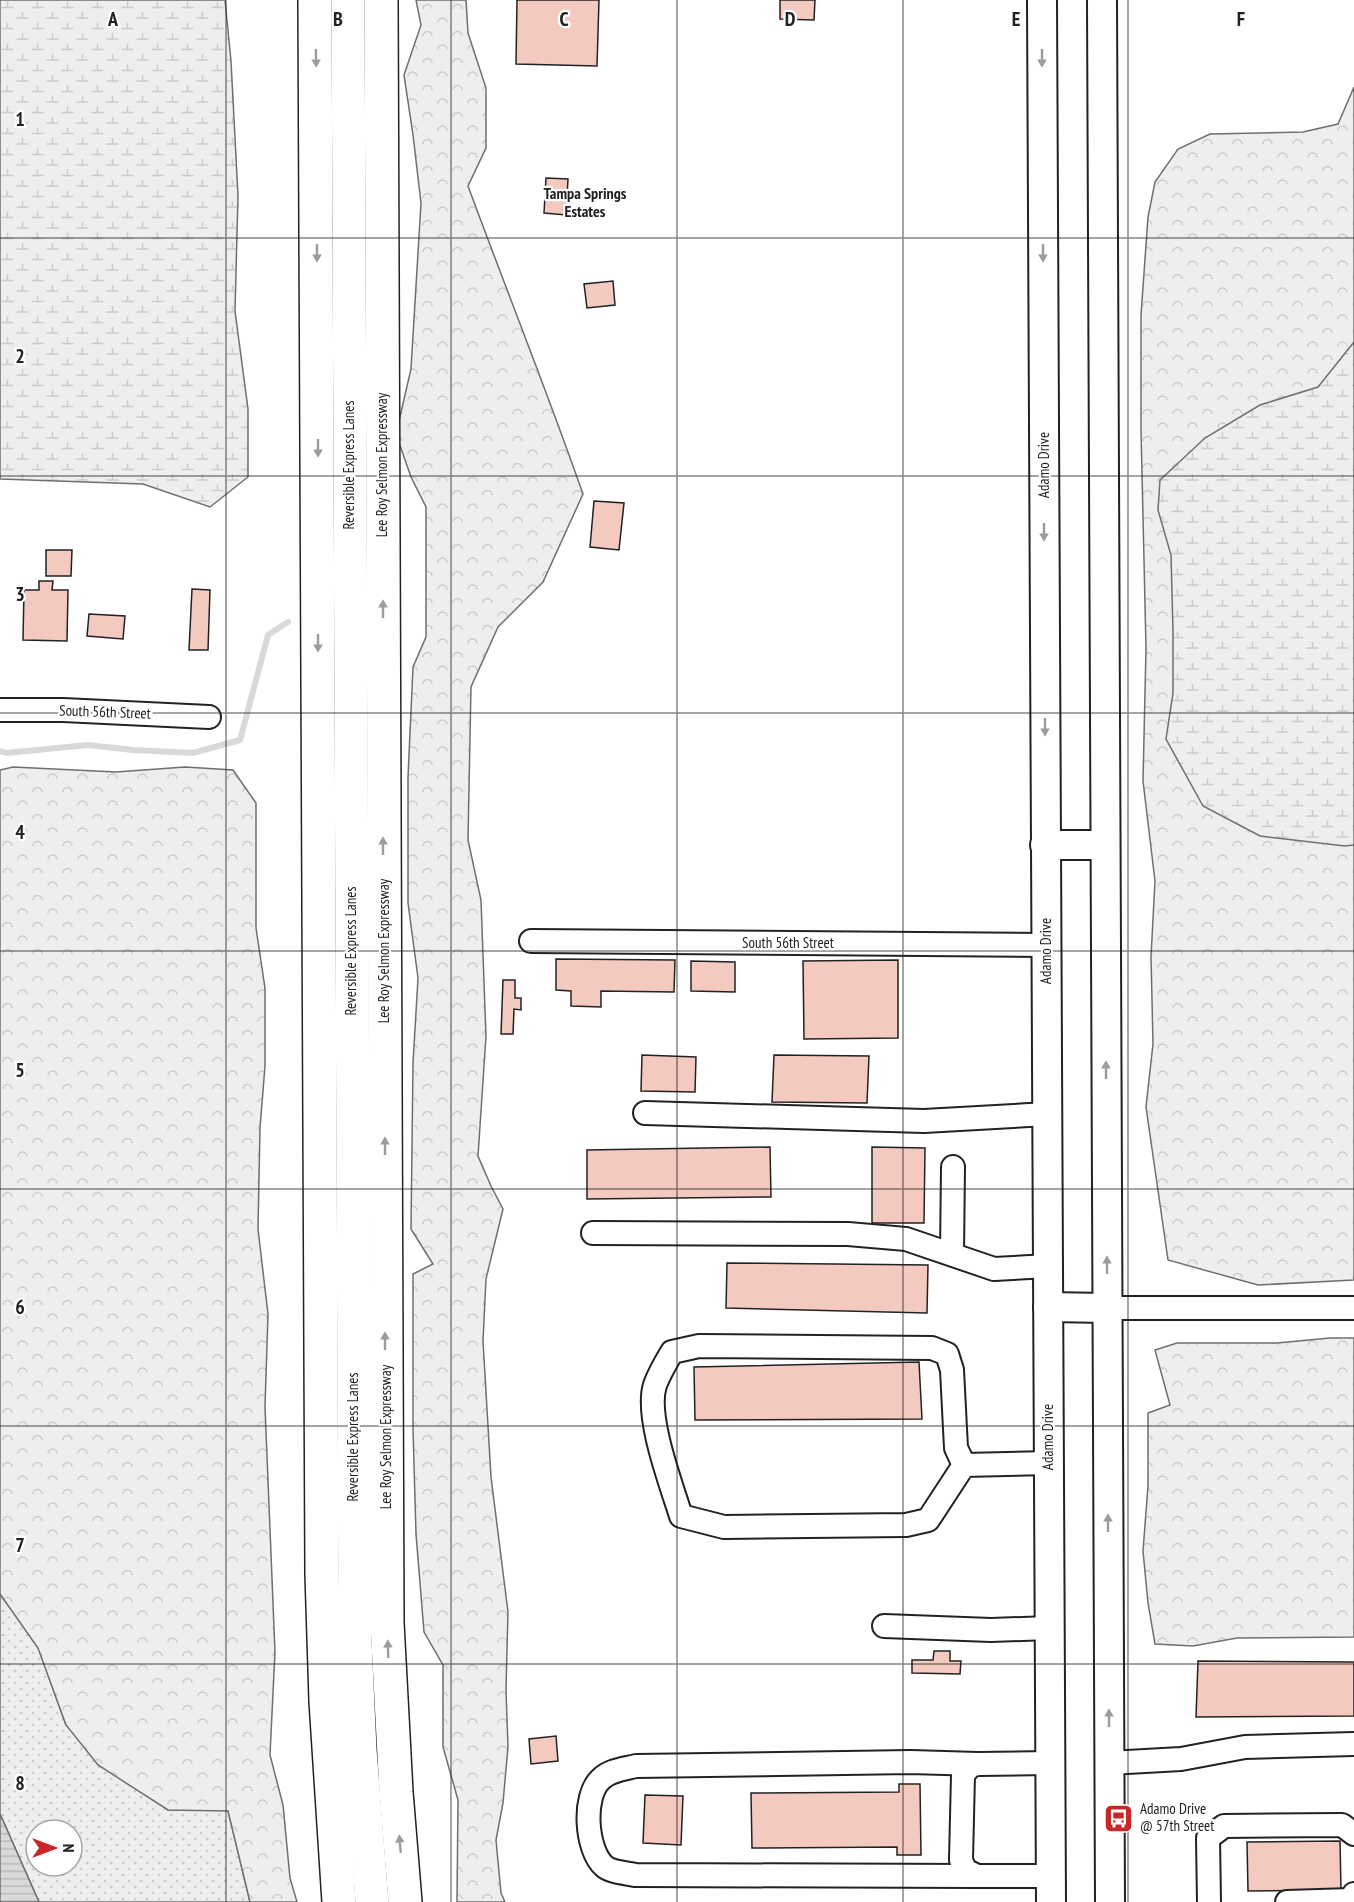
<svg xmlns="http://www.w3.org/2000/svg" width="1354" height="1902" viewBox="0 0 1354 1902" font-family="'PT Sans Narrow',sans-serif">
	<defs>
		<pattern id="grass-dots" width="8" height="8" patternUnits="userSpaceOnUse" patternTransform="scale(1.5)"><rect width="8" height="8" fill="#eee"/><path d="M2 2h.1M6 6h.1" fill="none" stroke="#ccc" stroke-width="1.8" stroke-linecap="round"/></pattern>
		<pattern id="forest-crowns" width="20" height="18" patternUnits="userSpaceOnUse" patternTransform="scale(1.5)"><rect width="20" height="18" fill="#eee"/><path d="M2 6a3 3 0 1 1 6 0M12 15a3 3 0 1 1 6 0" fill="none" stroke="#ccc"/></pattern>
		<pattern id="wetland-marsh" width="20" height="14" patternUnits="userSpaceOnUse" patternTransform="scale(1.5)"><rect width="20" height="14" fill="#eee"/><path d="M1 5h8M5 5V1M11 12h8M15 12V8" fill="none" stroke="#ccc"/></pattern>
		<pattern id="water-rules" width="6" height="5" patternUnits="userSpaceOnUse" patternTransform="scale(1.5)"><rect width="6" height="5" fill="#d9d9d9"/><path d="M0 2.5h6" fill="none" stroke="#bababa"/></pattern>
	</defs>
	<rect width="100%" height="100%" fill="#fff"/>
	<path fill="url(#grass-dots)" stroke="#6f6f6f" stroke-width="1.5" fill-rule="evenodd" d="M 0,1594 L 38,1647 L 66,1725 L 168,1810 L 228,1810 L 250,1902 L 39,1902 L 0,1814 ZM 36,1830 L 72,1830 L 72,1866 L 36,1866 Z"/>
	<g fill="url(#forest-crowns)" stroke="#6f6f6f" stroke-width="1.5">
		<path d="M 416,0 L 466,0 L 468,33 L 486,88 L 486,148 L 468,186 C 506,289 547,391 583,494 L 543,582 L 498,627 L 471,687 L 468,840 L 481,900 L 486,1036 L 478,1156 L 491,1186 L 503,1209 L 486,1279 L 483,1341 L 491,1477 L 508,1612 L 506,1690 L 508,1747 L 503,1803 L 496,1840 L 501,1893 L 505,1902 L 457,1902 L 458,1800 L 443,1747 L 443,1665 L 424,1632 L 416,1534 L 413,1429 L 413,1274 L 433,1264 L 411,1229 L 413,1063 L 418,978 L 408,903 L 408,777 L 413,667 L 426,637 L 426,507 L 411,477 L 396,434 L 411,369 L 421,203 L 413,135 L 404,75 L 421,25 Z"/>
		<polygon points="1354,87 1354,1280 1258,1285 1168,1260 1146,1107 1153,1044 1151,957 1155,881 1143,781 1146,648 1141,430 1141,315 1148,217 1155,182 1178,149 1210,134 1303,132 1338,124"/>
		<polygon points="13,767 116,772 185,767 233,770 256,803 256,928 265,988 265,1066 260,1128 258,1229 268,1314 265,1407 275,1652 270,1755 283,1805 290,1878 297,1902 250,1902 228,1811 168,1810 98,1765 66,1725 38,1648 0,1594 0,770"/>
		<polygon points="1330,1338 1354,1338 1354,1637 1237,1638 1193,1646 1155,1644 1148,1603 1143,1551 1148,1486 1148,1413 1170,1405 1155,1350 1177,1343 1277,1343"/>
	</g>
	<g fill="url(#wetland-marsh)" stroke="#6f6f6f" stroke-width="1.5">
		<polygon points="0,0 225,0 231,61 238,196 235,311 248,409 248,477 210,507 143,484 0,479"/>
		<polygon points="1354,342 1354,845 1345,846 1260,836 1203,806 1166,739 1173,693 1173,631 1171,555 1158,510 1160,480 1205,438 1260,405 1318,387"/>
	</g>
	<polygon fill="url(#water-rules)" stroke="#6f6f6f" stroke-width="1.5" points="0,1814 39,1902 0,1902"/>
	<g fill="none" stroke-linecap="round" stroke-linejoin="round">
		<polyline stroke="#d9d9d9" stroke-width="6" points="0,751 6,753 88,745 133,750 193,753 240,740 268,635 288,622"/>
	</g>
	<g fill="#f3c9c0" stroke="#222" stroke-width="1.5">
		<polygon points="517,0 599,0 597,66 516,64"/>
		<polygon points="780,0 815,0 814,20 780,19"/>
		<polygon points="546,178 568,179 566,215 544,213"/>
		<polygon points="613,281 615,305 587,308 584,284"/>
		<polygon points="594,501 624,503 619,550 590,547"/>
		<polygon points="46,550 72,550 71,576 46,576"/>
		<polygon points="39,581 53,581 52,590 68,590 67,641 23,640 24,590 39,590"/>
		<polygon points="192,589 210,590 208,650 189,650"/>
		<polygon points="89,614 125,616 123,639 87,636"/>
		<polygon points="556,959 675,960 674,992 601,991 601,1007 571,1006 571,991 556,990"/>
		<polygon points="898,960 898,1038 804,1039 803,961"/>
		<polygon points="691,961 735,962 735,992 691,991"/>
		<polygon points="503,980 515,980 515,998 521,998 521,1010 514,1009 513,1034 501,1034"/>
		<polygon points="642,1055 696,1057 695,1092 641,1091"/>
		<polygon points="774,1055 869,1056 867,1103 772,1102"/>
		<polygon points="770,1147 771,1197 587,1199 587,1150"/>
		<polygon points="872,1147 925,1148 924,1223 872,1223"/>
		<polygon points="727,1263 928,1265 927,1313 726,1308"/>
		<polygon points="919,1362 922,1419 695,1420 694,1367"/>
		<polygon points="934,1651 950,1651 950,1661 961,1661 960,1674 912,1673 912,1660 933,1660"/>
		<polygon points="1198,1661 1354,1662 1354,1716 1196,1717"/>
		<polygon points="556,1736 558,1761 531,1764 529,1739"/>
		<polygon points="899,1784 920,1784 921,1855 897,1855 897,1847 752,1848 751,1793 899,1792"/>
		<polygon points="645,1795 683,1796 681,1845 643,1843"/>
		<polygon points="1340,1841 1341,1890 1248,1891 1247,1842"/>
	</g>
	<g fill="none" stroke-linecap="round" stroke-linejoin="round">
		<defs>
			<g id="minor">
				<polyline points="0,710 63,710 209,717"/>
				<polyline points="531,941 1046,945"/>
				<polyline points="645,1113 924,1121 1047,1114"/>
				<polyline points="593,1233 848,1234 906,1239 994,1269 1048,1266"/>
				<polyline points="952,1254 953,1167"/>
				<polyline points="1107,1308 1354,1308"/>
				<path d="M 964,1465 L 928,1520 L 906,1525 L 724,1527 L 681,1516 C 671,1484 645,1416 655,1385 C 659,1374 666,1362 672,1352 L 699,1346 L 932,1348 L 947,1354 L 952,1370 L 956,1448 L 964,1465 L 1049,1463"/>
				<polyline points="884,1626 991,1630 1049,1628"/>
				<polyline points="1050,1763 978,1764 970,1766 963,1775 961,1860 965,1870 977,1876 1051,1876"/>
				<polyline points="1109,1763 1181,1759 1245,1747 1354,1744"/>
				<path d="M 977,1876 L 635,1875 C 626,1873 610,1872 604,1866 C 586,1850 582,1796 601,1779 C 610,1770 624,1769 636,1766 L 911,1762 L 978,1764"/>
				<polyline points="1209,1902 1208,1838 1224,1826 1342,1825 1354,1834"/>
				<polyline points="1287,1902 1351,1900 1354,1894"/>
			</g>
			<g id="major">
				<polyline points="1042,0 1051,1902"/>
				<polyline points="1102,0 1110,1902"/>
				<polyline points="1045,845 1105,845"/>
				<polyline points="1048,1307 1107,1308"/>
			</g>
			<g id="highway">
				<polyline points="315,0 322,1574 326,1701 339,1902"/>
				<polyline points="348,0 355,1640 360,1750 372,1902"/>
				<polyline points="381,0 387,1623 396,1792 405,1902"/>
			</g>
		</defs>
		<use href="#minor" stroke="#222" stroke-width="26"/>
		<use href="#major" stroke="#222" stroke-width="32"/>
		<use href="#highway" stroke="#222" stroke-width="36"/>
		<use href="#minor" stroke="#fff" stroke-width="22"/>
		<use href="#major" stroke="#fff" stroke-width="28"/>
		<use href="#highway" stroke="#fff" stroke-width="33"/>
	</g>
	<defs><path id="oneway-solid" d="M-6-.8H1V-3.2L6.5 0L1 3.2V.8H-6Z" transform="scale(1.5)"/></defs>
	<g fill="#9c9c9c">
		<use href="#oneway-solid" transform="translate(316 58) rotate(89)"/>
		<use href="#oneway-solid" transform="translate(1042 58) rotate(90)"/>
		<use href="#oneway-solid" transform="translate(317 253) rotate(90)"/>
		<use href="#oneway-solid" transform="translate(1043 253) rotate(90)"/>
		<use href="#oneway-solid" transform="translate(318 448) rotate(90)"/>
		<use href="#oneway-solid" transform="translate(1044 532) rotate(90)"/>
		<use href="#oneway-solid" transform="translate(383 609) rotate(-90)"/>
		<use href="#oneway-solid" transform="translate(318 643) rotate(90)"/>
		<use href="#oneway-solid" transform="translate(1045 727) rotate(90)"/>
		<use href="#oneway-solid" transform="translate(383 846) rotate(-90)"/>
		<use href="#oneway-solid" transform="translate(1106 1070) rotate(-90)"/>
		<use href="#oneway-solid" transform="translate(385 1146) rotate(-90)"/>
		<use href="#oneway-solid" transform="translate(1107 1265) rotate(-90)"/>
		<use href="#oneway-solid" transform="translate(385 1341) rotate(-90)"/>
		<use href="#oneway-solid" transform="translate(1108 1523) rotate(-90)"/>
		<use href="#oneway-solid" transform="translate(388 1649) rotate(-92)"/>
		<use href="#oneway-solid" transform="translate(1109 1718) rotate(-90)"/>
		<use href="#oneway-solid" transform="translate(400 1844) rotate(-95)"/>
	</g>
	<path fill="none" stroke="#222" stroke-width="1.5" stroke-opacity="0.55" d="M 226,0 L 226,1902M 451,0 L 451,1902M 677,0 L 677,1902M 903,0 L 903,1902M 1128,0 L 1128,1902M 0,238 L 1354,238M 0,476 L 1354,476M 0,713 L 1354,713M 0,951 L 1354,951M 0,1189 L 1354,1189M 0,1426 L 1354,1426M 0,1664 L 1354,1664"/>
	<defs>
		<symbol id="bus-square" viewBox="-11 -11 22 22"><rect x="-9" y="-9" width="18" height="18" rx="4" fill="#c62828" stroke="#fff"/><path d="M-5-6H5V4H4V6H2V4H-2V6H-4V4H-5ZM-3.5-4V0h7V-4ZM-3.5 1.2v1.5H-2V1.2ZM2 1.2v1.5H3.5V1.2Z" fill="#fff"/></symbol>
	</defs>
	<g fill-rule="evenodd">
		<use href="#bus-square" x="1102" y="1802" width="33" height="33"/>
	</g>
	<g text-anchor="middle" stroke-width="4.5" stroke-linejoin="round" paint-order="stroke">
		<g font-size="15" fill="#222" stroke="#fff">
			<text transform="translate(349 465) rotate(-90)" y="5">Reversible Express Lanes</text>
			<text transform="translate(382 465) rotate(-90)" y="5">Lee Roy Selmon Expressway</text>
			<text transform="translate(1044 465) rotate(-90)" y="5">Adamo Drive</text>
			<text transform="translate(105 712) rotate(2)" y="5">South 56th Street</text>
			<text x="788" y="948">South 56th Street</text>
			<text transform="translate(351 951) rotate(-90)" y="5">Reversible Express Lanes</text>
			<text transform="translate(384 951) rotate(-90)" y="5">Lee Roy Selmon Expressway</text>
			<text transform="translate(1046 951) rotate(-90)" y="5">Adamo Drive</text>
			<text transform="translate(353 1437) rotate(-90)" y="5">Reversible Express Lanes</text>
			<text transform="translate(386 1437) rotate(-90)" y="5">Lee Roy Selmon Expressway</text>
			<text transform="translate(1048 1437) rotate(-90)" y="5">Adamo Drive</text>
		</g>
		<g font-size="15" fill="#222" stroke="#fff" text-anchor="start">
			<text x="1140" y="1814">Adamo Drive<tspan x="1140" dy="17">@ 57th Street</tspan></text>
		</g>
		<g font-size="16" font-weight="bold" fill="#222" stroke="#fff">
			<text x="585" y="199">Tampa Springs<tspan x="585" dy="18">Estates</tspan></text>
		</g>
	</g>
	<g font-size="20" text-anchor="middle" font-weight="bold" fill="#222" stroke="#fff" stroke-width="4.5" stroke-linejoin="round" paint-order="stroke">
		<text x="113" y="26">A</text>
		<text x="338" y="26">B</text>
		<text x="564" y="26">C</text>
		<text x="790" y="26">D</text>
		<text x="1016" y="26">E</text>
		<text x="1241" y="26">F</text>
		<text x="20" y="126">1</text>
		<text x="20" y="363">2</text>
		<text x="20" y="601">3</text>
		<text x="20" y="839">4</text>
		<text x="20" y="1077">5</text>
		<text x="20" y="1314">6</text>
		<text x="20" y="1552">7</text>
		<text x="20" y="1790">8</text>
	</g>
	<g transform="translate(54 1848) rotate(90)"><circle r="28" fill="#ffffff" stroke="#a7a7a7" stroke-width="1.5"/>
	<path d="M0-4.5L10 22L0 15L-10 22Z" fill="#c62828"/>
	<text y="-9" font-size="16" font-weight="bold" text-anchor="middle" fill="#222222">N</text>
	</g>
</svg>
